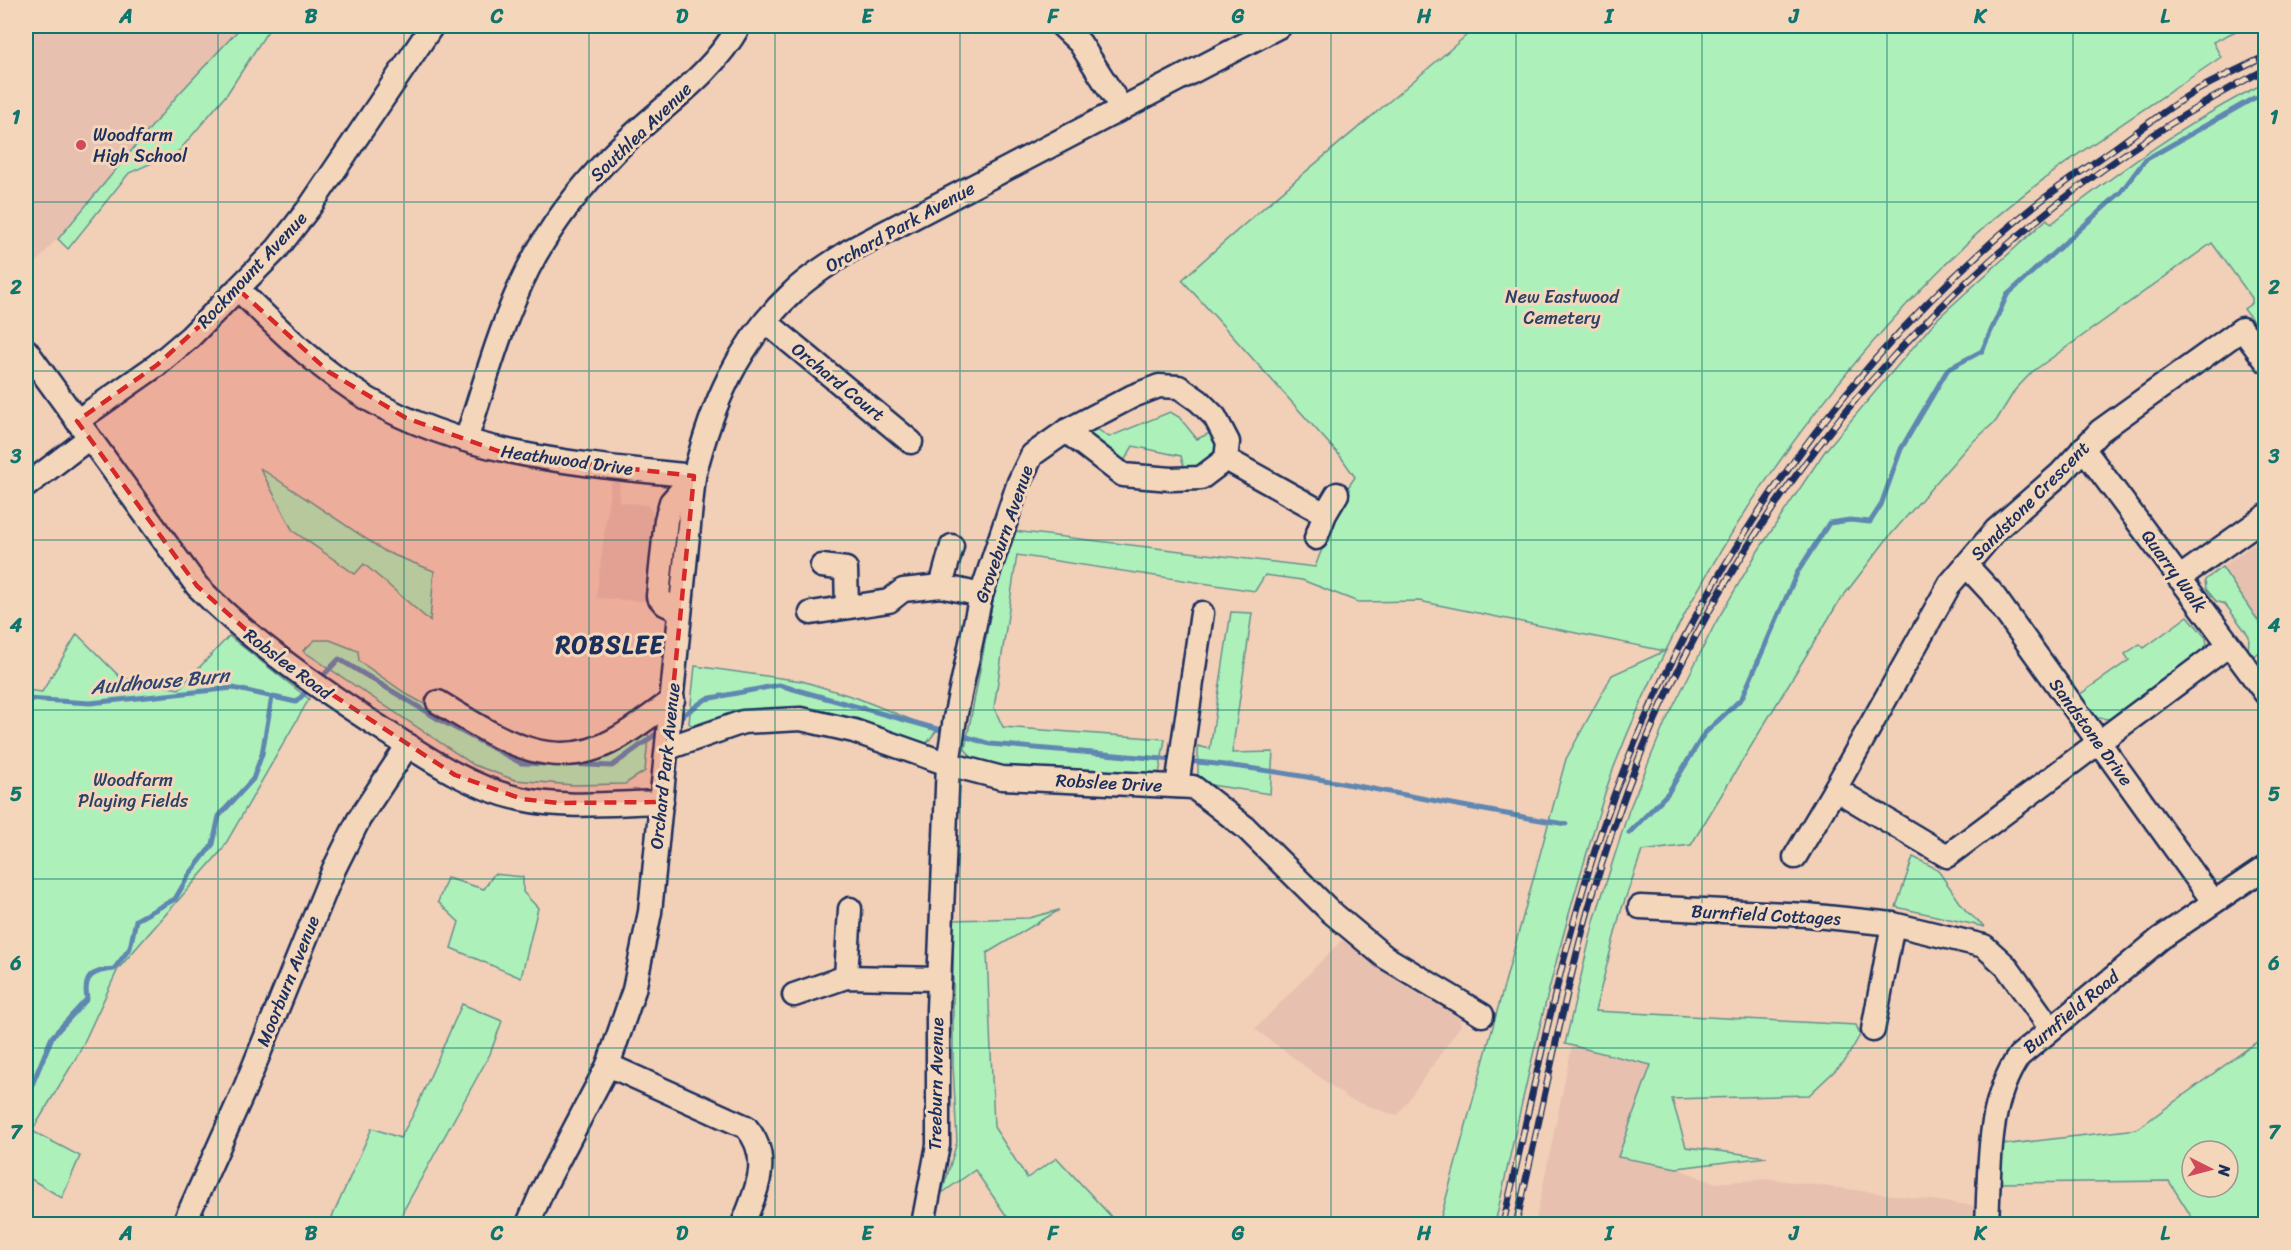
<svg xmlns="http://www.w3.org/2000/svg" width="2291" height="1250" viewBox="0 0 2291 1250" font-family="Sriracha,sans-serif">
	<rect width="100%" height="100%" fill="#f2cfb7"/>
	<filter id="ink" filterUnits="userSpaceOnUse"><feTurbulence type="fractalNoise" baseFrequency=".0167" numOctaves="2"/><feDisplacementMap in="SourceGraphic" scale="12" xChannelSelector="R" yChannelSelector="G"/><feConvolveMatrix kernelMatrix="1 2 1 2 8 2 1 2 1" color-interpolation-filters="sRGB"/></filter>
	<g filter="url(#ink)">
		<g fill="#e7c0af">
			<polygon points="26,26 242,26 177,96 26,275"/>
			<polygon points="611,481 620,482 619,502 647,505 653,513 644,596 654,602 596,598"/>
			<polygon points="2265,536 2265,631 2222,567"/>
			<polygon points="1342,940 1457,1010 1461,1025 1397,1116 1349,1099 1255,1029"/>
			<polygon points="1572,1046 1651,1065 1618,1157 1677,1168 1713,1183 1770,1179 1977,1206 1975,1224 1535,1224"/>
		</g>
		<g fill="#aef0ba" stroke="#64908c" stroke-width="1.5" fill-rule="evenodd">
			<polygon points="242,26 271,26 227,94 179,151 129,173 68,249 58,239 177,96"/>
			<path d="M 1477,26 L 2246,26 L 2213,42 L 2221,57 C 2137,115 2035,177 1962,248 C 1813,392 1689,574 1614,767 C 1603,796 1595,827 1586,856 C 1549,977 1522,1101 1495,1224 L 1439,1224 L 1566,759 L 1612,675 L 1665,651 L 1419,601 L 1358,602 L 1302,580 L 1265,575 L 1255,591 L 1017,555 L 994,708 L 1003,727 L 1165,739 L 1158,780 L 996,766 L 974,761 L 965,749 L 993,600 L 1014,531 L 1315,567 L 1343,495 L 1355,477 L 1341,457 L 1182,280 C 1277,192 1380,112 1477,26 Z"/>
			<path d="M 2265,83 L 2265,338 L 2244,309 L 2252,303 L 2252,298 L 2212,243 L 2032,372 L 2015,390 L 1996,421 L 1967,447 L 1887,539 L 1838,603 L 1691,845 L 1642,851 L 1620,914 L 1595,1011 L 1856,1025 L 1860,1035 L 1845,1061 L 1809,1095 L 1672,1099 L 1686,1147 L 1767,1157 L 1677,1168 L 1618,1157 L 1651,1065 L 1565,1044 L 1594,921 L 1629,810 L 1664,725 L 1716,622 L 1758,551 L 1825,451 L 1937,319 L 2047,219 L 2051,224 C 2118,172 2189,120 2265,83 Z"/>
			<polygon points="1170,412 1179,417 1197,439 1212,432 1219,455 1207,469 1185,471 1181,456 1133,446 1124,461 1092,441 1090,431 1094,427 1109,437"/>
			<polygon points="260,468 386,552 434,571 430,621 364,564 355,574 293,531"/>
			<polygon points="2222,567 2265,631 2265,652 2263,650 2252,657 2248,656 2249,636 2225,604 2216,601 2206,589 2205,580"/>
			<polygon points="1231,612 1252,613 1232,753 1273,752 1270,794 1198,783 1198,746 1210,749"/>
			<polygon points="2188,616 2206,638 2207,645 2202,651 2110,719 2097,718 2079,695 2129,660 2125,654 2140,644 2144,648"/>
			<polygon points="77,634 121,678 179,689 229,636 309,699 222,850 118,969 79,1053 32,1131 80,1156 62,1198 26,1176 26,690 42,692"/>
			<polygon points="315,640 330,640 358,651 359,661 408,695 523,758 649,726 645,771 625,784 573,785 515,780 474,765 303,651"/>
			<polygon points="695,666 802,681 857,698 937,730 923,748 848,719 713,722 691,725 689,723"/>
			<polygon points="1913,857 1937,869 1966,911 1985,927 1896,907"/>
			<polygon points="494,874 523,877 523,892 538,908 521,978 451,948 459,922 438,902 447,878 484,889"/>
			<polygon points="1059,910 987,953 994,1127 1027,1178 1057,1158 1118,1224 1012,1224 975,1170 942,1193 957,1142 953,1064 953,920 1029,918"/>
			<polygon points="462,1004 502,1021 490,1054 396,1224 329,1224 372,1128 400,1138 413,1115"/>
			<path d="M 2265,1036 L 2265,1224 L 2196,1224 L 2169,1181 L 2000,1183 L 2002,1145 L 2137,1129 ZM 2192,1151 L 2228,1151 L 2228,1187 L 2192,1187 Z"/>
		</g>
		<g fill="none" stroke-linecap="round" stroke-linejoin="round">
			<g stroke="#5e87b1" stroke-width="5">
				<polyline points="318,681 339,659 440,720 521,763 548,764"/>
				<polyline points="26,699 90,703 233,688 296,702 311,687"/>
				<polyline points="675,721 706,699 779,685 948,732"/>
				<polyline points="957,734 990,744 1174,760"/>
				<path d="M 1186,761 C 1314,772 1439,805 1566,824"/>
				<polyline points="567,764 612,766 660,731"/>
				<polyline points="1629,833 1668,793 1704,734 1742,698 1797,573 1829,523 1850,520 1870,522 1881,505 1901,449 1948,369 1982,351 2007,295 2121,192 2145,160 2254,98 2266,96"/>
				<path d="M 26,1099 L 52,1037 L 87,999 C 83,976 92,971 114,969 L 130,948 L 136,920 L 175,899 L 189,875 L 213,844 L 219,816 L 253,779 L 262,754 L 272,697"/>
			</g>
			<defs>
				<g id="minor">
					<polyline points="1062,26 1080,43 1122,109"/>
					<path d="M 239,290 C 279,329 319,370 368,399 C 468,457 582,464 694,476"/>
					<polyline points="766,322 911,442"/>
					<path d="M 26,350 L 197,586 C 253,643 317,687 384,730 C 427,758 470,788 521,799 C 566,809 616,803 662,802"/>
					<polyline points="77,421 157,365 190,337 277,249 309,208 432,26"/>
					<polyline points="1066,431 1123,475 1171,479 1201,478 1226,459"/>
					<path d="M 466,440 C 485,383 501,323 528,269 C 549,228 580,188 612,155 C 654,111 709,80 739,26"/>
					<polyline points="2083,448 2266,694"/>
					<polyline points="26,486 89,438"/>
					<polyline points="1316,538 1325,514 1337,494"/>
					<polyline points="1966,565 1991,592 2213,901"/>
					<polyline points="822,566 846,569 847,607"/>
					<polyline points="2179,578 2266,516"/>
					<polyline points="941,586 952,546"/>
					<polyline points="680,611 665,604 658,596 666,520 671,502 694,476"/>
					<polyline points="811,613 889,601 903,590 941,586 981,595"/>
					<polyline points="2229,645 1947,856 1835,789 1950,584 1996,530 2060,474 2100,431 2242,329 2266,361"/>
					<path d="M 438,702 C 494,735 550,777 616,739 C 636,728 654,713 673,700"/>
					<polyline points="668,748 743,722 801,719 854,731 948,764 1002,778 1193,787 1246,828 1330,911 1385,957 1482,1015"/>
					<polyline points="1177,786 1202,613"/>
					<polyline points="1795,857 1835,789"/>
					<polyline points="1640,907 1807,915 1893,924 1984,946 2006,966 2051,1029"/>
					<polyline points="846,977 850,909"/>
					<polyline points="794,995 846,977 939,979"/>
					<polyline points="1873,1030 1893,924"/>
					<path d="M 608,1065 L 746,1127 C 773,1158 756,1191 743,1224"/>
					<polyline points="184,1224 245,1088 334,869 359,819 408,745"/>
					<path d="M 528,1224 L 543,1189 L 608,1065 L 634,990 L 650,912 L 694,476 C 712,405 737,344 793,292 C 809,276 830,264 849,251 L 1280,26"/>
					<polyline points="923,1224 938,1145 938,1009 948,764 955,718 981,595 1019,482 1032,455 1066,431 1133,396 1159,386 1179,387 1199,401 1215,417 1228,442 1226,459 1325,514"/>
					<path d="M 1987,1224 C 1990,1169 1986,1103 2019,1056 L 2161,938 L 2266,867"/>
				</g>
			</defs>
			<use href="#minor" stroke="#1b2f5e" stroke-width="27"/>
			<use href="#minor" stroke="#f4d7bb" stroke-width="22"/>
			<defs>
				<g id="rail">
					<path d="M 1503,1224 C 1533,1094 1558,962 1600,835 C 1680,596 1833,372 2028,211 C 2056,188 2087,168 2116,147 C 2142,129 2167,108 2194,92 C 2217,79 2242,68 2266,56"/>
					<path d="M 1516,1224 C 1547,1091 1570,955 1614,826 C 1722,504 1965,225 2266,69"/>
				</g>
			</defs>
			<use href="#rail" stroke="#1b2f5e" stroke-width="7"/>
			<use href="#rail" stroke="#f4d7bb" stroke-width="4.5" stroke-dasharray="14" stroke-linecap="butt"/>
		</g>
	</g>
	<path fill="#d62828" fill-opacity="0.2" stroke="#d62828" stroke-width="4.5" stroke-dasharray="12 8" stroke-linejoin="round" d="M 239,290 L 329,372 L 406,418 L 498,451 L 535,458 L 694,476 L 662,802 L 558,803 L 522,799 L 455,775 L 281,661 L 197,586 L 77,421 L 157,365 Z"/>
	<path fill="none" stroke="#0f766e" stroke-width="1.5" stroke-opacity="0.55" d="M 218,26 L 218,1224M 404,26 L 404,1224M 589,26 L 589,1224M 775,26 L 775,1224M 960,26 L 960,1224M 1146,26 L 1146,1224M 1331,26 L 1331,1224M 1516,26 L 1516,1224M 1702,26 L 1702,1224M 1887,26 L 1887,1224M 2073,26 L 2073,1224M 26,202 L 2266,202M 26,371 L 2266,371M 26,540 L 2266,540M 26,710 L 2266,710M 26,879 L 2266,879M 26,1048 L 2266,1048"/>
	<circle fill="#d1495b" stroke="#f4d7bb" stroke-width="2" cx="81" cy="145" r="6"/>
	<g text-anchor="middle" stroke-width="6" stroke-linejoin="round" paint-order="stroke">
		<g font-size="18" fill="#1b2f5e" stroke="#f4d7bb">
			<text transform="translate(641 132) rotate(-44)" y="6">Southlea Avenue</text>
			<text transform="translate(900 227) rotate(-29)" y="6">Orchard Park Avenue</text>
			<text transform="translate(252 270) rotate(-47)" y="6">Rockmount Avenue</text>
			<text transform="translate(838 382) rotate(39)" y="6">Orchard Court</text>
			<text transform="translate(567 460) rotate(8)" y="6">Heathwood Drive</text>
			<text transform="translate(2030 501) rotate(-45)" y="6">Sandstone Crescent</text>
			<text transform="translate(1004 534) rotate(-71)" y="6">Groveburn Avenue</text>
			<text transform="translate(2174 571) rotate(54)" y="6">Quarry Walk</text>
			<text transform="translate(288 664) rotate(37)" y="6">Robslee Road</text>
			<text transform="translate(2091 732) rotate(54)" y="6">Sandstone Drive</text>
			<text transform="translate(665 766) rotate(-84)" y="6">Orchard Park Avenue</text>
			<text transform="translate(1109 783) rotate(3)" y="6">Robslee Drive</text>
			<text transform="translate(1766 915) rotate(3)" y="6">Burnfield Cottages</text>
			<text transform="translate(288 981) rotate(-68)" y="6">Moorburn Avenue</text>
			<text transform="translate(2071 1012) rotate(-40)" y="6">Burnfield Road</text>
			<text transform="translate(936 1084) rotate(-89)" y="6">Treeburn Avenue</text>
		</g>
		<g font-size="18" fill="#1b2f5e" stroke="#f4d7bb" text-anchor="start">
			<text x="93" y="141">Woodfarm<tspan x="93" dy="21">High School</tspan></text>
		</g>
		<g font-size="18" fill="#2a4267" stroke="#f4d7bb">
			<text x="1562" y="303">New Eastwood<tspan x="1562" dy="21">Cemetery</tspan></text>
			<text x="133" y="786">Woodfarm<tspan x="133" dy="21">Playing Fields</tspan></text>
		</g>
		<g font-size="20" font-style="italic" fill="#2c4573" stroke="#f4d7bb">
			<text transform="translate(160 681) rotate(-5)" y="7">Auldhouse Burn</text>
		</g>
		<g font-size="24" font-weight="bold" letter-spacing="1.5" fill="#1b2f5e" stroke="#f4d7bb">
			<text x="610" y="653">ROBSLEE</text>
		</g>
	</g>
	<rect width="2291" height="1250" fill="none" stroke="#f4d7bb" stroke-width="66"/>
	<g transform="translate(2210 1169) rotate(96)"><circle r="28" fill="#f4d7bb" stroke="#9d9496" stroke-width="1.5"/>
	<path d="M0-4.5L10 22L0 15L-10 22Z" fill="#d1495b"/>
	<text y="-9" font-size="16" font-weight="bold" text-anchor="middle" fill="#1b2f5e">N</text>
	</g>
	<rect x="33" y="33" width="2225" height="1184" fill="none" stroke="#0f766e" stroke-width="2"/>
	<g font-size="20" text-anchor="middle" font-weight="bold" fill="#0f766e">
		<text x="126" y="23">A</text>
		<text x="311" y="23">B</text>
		<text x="497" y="23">C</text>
		<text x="682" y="23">D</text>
		<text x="867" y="23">E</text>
		<text x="1053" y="23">F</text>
		<text x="1238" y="23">G</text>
		<text x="1424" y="23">H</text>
		<text x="1609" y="23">I</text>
		<text x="1794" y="23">J</text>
		<text x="1980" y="23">K</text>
		<text x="2165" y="23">L</text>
		<text x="16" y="124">1</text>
		<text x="2274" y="124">1</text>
		<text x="16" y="294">2</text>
		<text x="2274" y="294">2</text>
		<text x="16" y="463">3</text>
		<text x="2274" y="463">3</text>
		<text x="16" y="632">4</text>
		<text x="2274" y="632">4</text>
		<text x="16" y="801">5</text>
		<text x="2274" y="801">5</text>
		<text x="16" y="970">6</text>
		<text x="2274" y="970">6</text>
		<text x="16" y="1139">7</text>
		<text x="2274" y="1139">7</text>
		<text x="126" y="1240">A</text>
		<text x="311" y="1240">B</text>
		<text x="497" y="1240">C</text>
		<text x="682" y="1240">D</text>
		<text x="867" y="1240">E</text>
		<text x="1053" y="1240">F</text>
		<text x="1238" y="1240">G</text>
		<text x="1424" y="1240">H</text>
		<text x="1609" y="1240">I</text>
		<text x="1794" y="1240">J</text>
		<text x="1980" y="1240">K</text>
		<text x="2165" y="1240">L</text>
	</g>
</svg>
